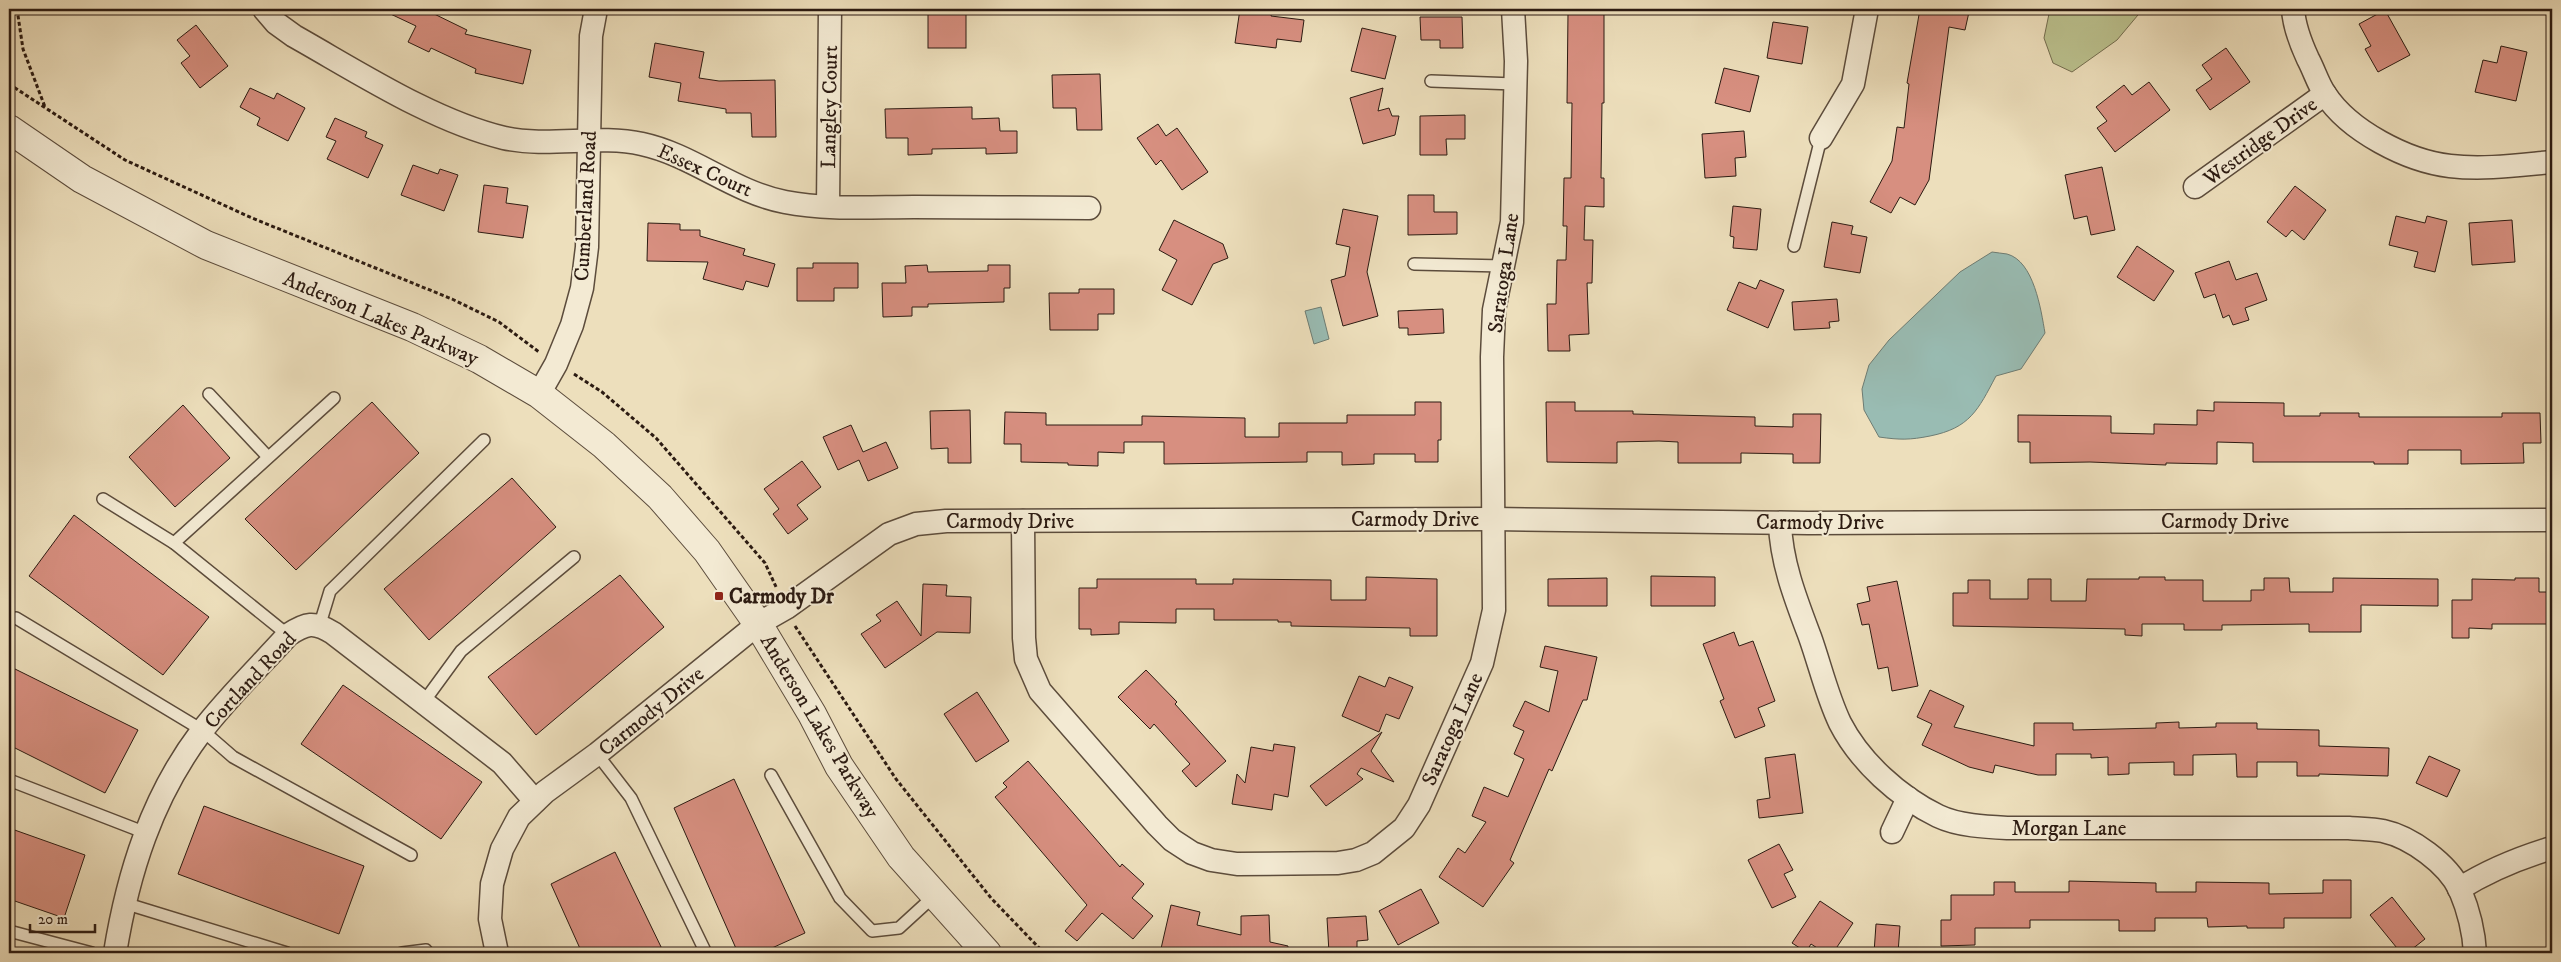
<svg xmlns="http://www.w3.org/2000/svg" width="2561" height="962" viewBox="0 0 2561 962" font-family="'IM FELL DW Pica',serif">
	<rect width="100%" height="100%" fill="#eddfbc"/>
	<filter id="stains"><feTurbulence type="fractalNoise" baseFrequency=".004" numOctaves="4"/><feColorMatrix values="0 0 0 0 .2 0 0 0 0 .09 0 0 0 0 .02 0 0 0 .5 -.17"/></filter>
	<radialGradient id="worn" r=".72"><stop offset=".6" stop-color="#630" stop-opacity="0"/><stop offset="1" stop-color="#630" stop-opacity=".3"/></radialGradient>
	<polygon fill="#bbc18e" stroke="#746e50" points="2050,9 2143,9 2117,40 2072,72 2053,63 2044,38"/>
	<g fill="#99bcb3" stroke="#6d7c73">
		<path d="M 1992,252 C 1997,253 2002,253 2007,254 C 2034,261 2041,310 2045,333 L 2021,369 L 1996,376 C 1978,410 1970,428 1930,436 C 1910,440 1900,440 1879,437 L 1864,410 L 1862,389 L 1869,365 L 1889,340 L 1960,272 Z"/>
		<polygon points="1321,307 1329,339 1314,344 1305,311"/>
	</g>
	<g fill="#d78f80" stroke="#2c1b12">
		<polygon points="380,9 424,9 467,30 465,34 531,50 523,84 475,73 476,69 431,48 429,52 408,42 416,26"/>
		<rect x="928" y="9" width="38" height="39"/>
		<polygon points="1240,9 1272,10 1271,16 1304,20 1301,42 1277,39 1276,48 1235,43"/>
		<polygon points="1577,9 1604,9 1604,103 1602,103 1601,178 1604,178 1604,207 1585,206 1584,240 1593,240 1592,283 1587,283 1589,334 1569,335 1570,351 1548,351 1547,304 1556,304 1557,260 1566,260 1567,226 1563,226 1564,178 1571,178 1572,103 1567,103 1568,13 1577,13"/>
		<polygon points="1920,9 1948,9 1969,12 1965,30 1949,27 1929,180 1915,205 1900,197 1891,213 1870,202 1892,161 1897,127 1904,128 1909,84 1907,83"/>
		<polygon points="2385,10 2410,55 2378,72 2365,49 2371,46 2359,24"/>
		<polygon points="1420,17 1462,17 1463,48 1440,48 1440,40 1421,40"/>
		<polygon points="1773,22 1808,27 1802,64 1767,58"/>
		<polygon points="196,25 228,66 200,88 181,63 190,56 177,40"/>
		<polygon points="1362,28 1396,36 1385,79 1351,71"/>
		<polygon points="655,43 704,52 699,78 719,81 775,80 776,137 752,137 751,113 726,113 726,109 678,101 681,83 649,77"/>
		<polygon points="2501,46 2527,52 2516,101 2475,92 2483,60 2497,63"/>
		<polygon points="2226,48 2250,82 2210,110 2196,90 2212,79 2202,65"/>
		<polygon points="1724,68 1759,76 1750,112 1715,103"/>
		<polygon points="1100,74 1102,130 1077,130 1076,108 1053,108 1052,75"/>
		<polygon points="2149,82 2170,110 2115,152 2097,128 2107,121 2096,107 2124,85 2132,95"/>
		<polygon points="250,88 274,99 277,93 305,108 288,141 257,125 260,118 240,107"/>
		<polygon points="1383,88 1378,111 1389,108 1392,116 1399,116 1395,135 1363,144 1350,98"/>
		<polygon points="972,107 972,119 999,118 1000,131 1017,131 1017,153 986,154 986,148 932,149 932,154 908,155 908,138 886,138 885,109"/>
		<polygon points="1465,115 1465,139 1446,139 1447,155 1420,155 1420,116"/>
		<polygon points="335,118 367,132 365,137 383,145 368,178 327,159 336,141 326,137"/>
		<polygon points="1158,124 1166,136 1177,128 1208,172 1182,190 1161,160 1156,165 1137,138"/>
		<polygon points="1744,131 1746,157 1735,158 1736,176 1705,178 1702,134"/>
		<polygon points="413,165 438,174 440,169 458,175 444,211 401,195"/>
		<polygon points="2102,167 2115,230 2091,235 2087,216 2074,219 2065,175"/>
		<polygon points="484,185 508,188 506,203 528,206 523,238 478,232"/>
		<polygon points="2295,186 2326,210 2304,240 2292,230 2286,237 2267,222"/>
		<polygon points="1408,195 1434,195 1434,212 1457,212 1457,234 1408,235"/>
		<polygon points="1733,206 1761,209 1757,250 1733,248 1734,237 1730,236"/>
		<polygon points="1343,209 1378,216 1367,272 1378,316 1343,326 1331,280 1345,276 1350,247 1336,244"/>
		<polygon points="2396,216 2425,223 2427,216 2447,221 2435,272 2414,267 2418,252 2389,245"/>
		<polygon points="1174,220 1223,244 1228,258 1213,264 1192,305 1162,290 1177,260 1159,250"/>
		<polygon points="2512,220 2515,262 2472,265 2469,223"/>
		<polygon points="1832,222 1853,226 1851,234 1867,237 1860,273 1824,267"/>
		<polygon points="648,223 680,224 680,230 700,230 700,236 745,249 743,255 775,264 768,287 746,281 743,290 703,279 708,262 647,261"/>
		<polygon points="2137,246 2174,271 2154,301 2117,277"/>
		<polygon points="2229,261 2236,280 2257,273 2267,300 2245,308 2249,320 2233,325 2229,315 2223,318 2215,294 2204,298 2195,273"/>
		<polygon points="813,263 858,263 858,288 834,288 834,301 797,301 797,268 813,268"/>
		<polygon points="927,265 928,272 988,271 988,265 1010,265 1010,288 1004,288 1004,302 928,304 928,307 912,307 912,316 883,317 882,283 906,283 905,266"/>
		<polygon points="1760,280 1784,290 1768,328 1727,310 1739,282 1756,289"/>
		<polygon points="1079,289 1114,289 1114,314 1098,314 1098,330 1050,330 1049,293 1079,293"/>
		<polygon points="1837,299 1839,321 1829,322 1830,328 1794,330 1792,302"/>
		<polygon points="1443,309 1444,333 1408,335 1408,328 1399,328 1398,311"/>
		<polygon points="372,402 419,453 296,570 245,519"/>
		<polygon points="1415,402 1441,402 1441,440 1438,440 1438,462 1415,462 1415,454 1374,454 1374,464 1342,465 1342,452 1307,452 1307,462 1164,464 1164,442 1124,442 1124,453 1098,452 1098,466 1068,465 1068,463 1021,462 1021,444 1004,444 1005,412 1046,413 1046,425 1142,425 1142,416 1245,418 1245,437 1279,437 1279,423 1347,423 1347,415 1415,415"/>
		<polygon points="1546,402 1575,402 1575,411 1633,411 1633,414 1755,417 1755,426 1793,427 1793,414 1821,414 1820,463 1793,463 1793,454 1741,453 1741,463 1678,463 1678,442 1659,441 1617,442 1617,463 1547,462"/>
		<polygon points="2214,402 2284,403 2284,416 2320,416 2320,413 2359,413 2359,417 2502,417 2502,413 2540,413 2541,443 2523,443 2524,463 2461,464 2461,450 2408,450 2408,464 2374,464 2374,462 2253,462 2253,443 2217,442 2217,464 2166,463 2166,465 2090,462 2030,463 2030,442 2018,442 2018,415 2111,416 2111,433 2154,434 2154,424 2197,425 2197,410 2214,411"/>
		<polygon points="183,405 230,458 175,507 129,457"/>
		<polygon points="970,410 971,463 948,463 948,448 931,449 930,411"/>
		<polygon points="851,425 863,452 886,442 898,468 868,481 859,460 838,470 823,437"/>
		<polygon points="802,461 821,487 797,505 808,519 788,534 773,514 779,509 764,489"/>
		<polygon points="512,478 556,527 429,640 384,589"/>
		<polygon points="74,515 209,617 163,675 29,576"/>
		<polygon points="620,575 664,627 536,735 488,677"/>
		<polygon points="1651,576 1715,577 1715,606 1651,606"/>
		<polygon points="1366,577 1437,579 1437,636 1410,636 1410,628 1291,626 1291,622 1278,622 1278,620 1214,620 1214,609 1176,609 1176,623 1119,622 1119,634 1091,635 1091,629 1079,629 1079,588 1097,588 1097,579 1196,579 1196,584 1233,584 1233,579 1331,580 1331,600 1366,600"/>
		<polygon points="2139,577 2165,577 2165,580 2203,580 2203,601 2251,601 2251,590 2264,590 2264,578 2289,578 2290,592 2333,592 2333,578 2438,579 2438,606 2361,605 2361,632 2309,632 2309,624 2222,625 2222,630 2184,630 2184,624 2142,624 2142,636 2125,635 2125,629 1953,626 1953,593 1968,593 1968,580 1990,580 1990,599 2028,599 2028,579 2051,579 2051,601 2086,601 2087,579 2139,579"/>
		<polygon points="1607,578 1607,606 1548,606 1548,579"/>
		<polygon points="2515,578 2539,578 2539,592 2552,592 2552,624 2492,624 2492,629 2469,628 2469,638 2452,638 2452,600 2472,600 2472,579 2515,580"/>
		<polygon points="1897,581 1918,686 1892,691 1888,667 1878,669 1869,624 1862,625 1857,604 1870,601 1867,587"/>
		<polygon points="923,584 947,585 946,596 971,597 970,633 937,632 885,668 861,634 881,621 876,615 897,601 921,636"/>
		<polygon points="1734,632 1739,646 1753,641 1775,701 1758,708 1765,726 1735,738 1720,701 1724,699 1703,644"/>
		<polygon points="1545,646 1597,657 1587,700 1583,700 1552,771 1549,769 1510,860 1514,863 1483,907 1439,877 1458,848 1465,853 1486,822 1472,816 1484,787 1508,797 1524,759 1514,754 1524,731 1513,726 1525,701 1549,712 1558,671 1540,667"/>
		<polygon points="9,666 138,730 105,793 9,745"/>
		<polygon points="1146,670 1177,702 1175,704 1226,761 1196,787 1182,771 1190,764 1154,724 1150,729 1118,697"/>
		<polygon points="1359,676 1385,687 1389,677 1413,687 1399,719 1386,714 1379,732 1342,716"/>
		<polygon points="343,685 482,782 441,839 301,744"/>
		<polygon points="1930,690 1964,706 1954,727 2034,746 2034,723 2073,723 2073,730 2156,728 2156,723 2179,722 2179,728 2216,727 2216,723 2257,723 2257,729 2319,730 2319,746 2389,748 2388,776 2319,774 2319,776 2297,776 2297,762 2257,762 2257,777 2237,777 2236,754 2193,755 2193,775 2174,775 2174,762 2129,763 2129,774 2108,775 2108,757 2091,758 2091,754 2056,754 2056,775 2038,775 1995,765 1993,773 1969,767 1922,745 1932,724 1917,717"/>
		<polygon points="977,692 1009,741 976,762 944,714"/>
		<polygon points="1382,732 1371,751 1394,782 1361,768 1357,774 1363,779 1326,806 1310,786"/>
		<polygon points="1274,744 1295,747 1288,797 1274,794 1272,810 1232,804 1237,774 1245,783 1251,747 1273,751"/>
		<polygon points="1795,754 1803,813 1759,818 1757,800 1770,798 1765,758"/>
		<polygon points="2429,756 2460,770 2447,797 2416,783"/>
		<polygon points="1028,761 1120,867 1122,864 1144,884 1132,898 1153,916 1133,939 1102,913 1077,941 1065,931 1087,905 995,797 1007,787 1003,783"/>
		<polygon points="734,779 805,933 761,953 738,953 674,808"/>
		<polygon points="204,806 364,866 339,934 178,874"/>
		<polygon points="9,828 85,855 64,918 9,899"/>
		<polygon points="1779,844 1793,870 1784,874 1796,897 1772,908 1748,860"/>
		<polygon points="615,852 664,953 582,953 551,884"/>
		<polygon points="2323,880 2351,880 2351,918 2284,918 2284,928 2247,928 2247,926 2208,927 2207,918 2155,918 2155,931 2119,931 2119,920 2030,920 2030,928 1975,928 1975,945 1941,946 1941,920 1951,920 1951,895 1994,895 1994,882 2015,882 2015,892 2069,892 2069,881 2156,883 2156,892 2196,892 2196,882 2269,883 2269,894 2323,893"/>
		<polygon points="1421,889 1439,923 1398,945 1379,911"/>
		<polygon points="2392,897 2425,939 2407,953 2401,953 2370,915"/>
		<polygon points="1820,901 1853,923 1833,953 1825,953 1811,944 1806,952 1792,943"/>
		<polygon points="1171,905 1200,912 1197,925 1241,935 1241,916 1269,915 1270,942 1288,946 1287,953 1160,953"/>
		<polygon points="1366,916 1368,940 1357,941 1357,953 1329,953 1327,918"/>
		<polygon points="1876,924 1900,926 1898,953 1874,953"/>
	</g>
	<g fill="none" stroke-linecap="round" stroke-linejoin="round">
		<defs>
			<g id="service">
				<polyline points="1431,81 1515,84"/>
				<polyline points="1794,246 1821,138"/>
				<polyline points="1414,264 1504,266"/>
				<polyline points="209,394 268,457"/>
				<polyline points="103,499 174,543 288,635"/>
				<polyline points="174,543 334,398"/>
				<polyline points="16,618 202,730 233,757 411,855"/>
				<polyline points="320,624 330,591 484,440"/>
				<polyline points="423,703 461,651 574,557"/>
				<polyline points="597,754 631,798 706,953"/>
				<polyline points="771,775 840,898 872,931 899,928 934,896"/>
				<polyline points="9,780 146,833"/>
				<polyline points="124,903 287,953"/>
				<polyline points="9,931 92,953"/>
				<polyline points="402,953 426,950"/>
			</g>
			<g id="minor">
				<path d="M 264,9 L 276,23 L 294,36 C 358,72 433,121 504,138 C 549,148 598,134 642,144 C 693,155 733,192 785,202 C 826,210 871,207 914,207 C 972,207 1031,208 1089,208"/>
				<path d="M 2293,9 C 2294,26 2301,44 2308,59 C 2314,70 2318,84 2325,94 C 2349,131 2407,161 2450,166 C 2484,170 2519,165 2552,162"/>
				<polyline points="1821,138 1853,84 1867,9"/>
				<polyline points="2195,187 2325,94"/>
				<polyline points="828,206 830,9"/>
				<polyline points="539,394 556,364 572,325 582,288 587,247 591,36 596,9"/>
				<polyline points="1023,521 1024,638 1026,659 1040,691 1157,825 1172,840 1192,853 1211,860 1237,864 1338,863 1356,860 1373,853 1404,828 1419,805 1482,663 1494,610 1492,357 1494,310 1512,222 1516,61 1513,9"/>
				<path d="M 1780,523 C 1781,562 1796,600 1810,637 C 1820,665 1827,696 1840,723 C 1860,762 1899,797 1938,816 C 1959,826 1987,827 2009,828 L 2349,828 C 2360,829 2372,829 2383,831 C 2411,837 2448,864 2460,890 C 2468,909 2474,933 2475,953"/>
				<polyline points="1892,832 1908,798"/>
				<path d="M 2459,889 C 2489,870 2519,858 2552,848"/>
				<path d="M 115,953 C 128,873 152,797 201,732 C 227,698 259,667 288,635 C 306,623 314,621 333,633 L 502,763 L 535,801"/>
				<polyline points="497,953 490,919 492,884 502,849 519,817 545,792 597,754 758,624 786,608 889,534 916,524 946,521 1494,519 1808,523 2552,520"/>
			</g>
			<polyline id="tertiary" points="9,129 82,179 206,245 412,327 479,359 539,394 604,445 660,497 707,551 758,624 812,714 839,766 901,857 987,953"/>
		</defs>
		<use href="#service" stroke="#5c4c3c" stroke-width="14"/>
		<use href="#minor" stroke="#5c4c3c" stroke-width="25"/>
		<use href="#tertiary" stroke="#5c4c3c" stroke-width="30"/>
		<g stroke="#2c1b12" stroke-width="3" stroke-dasharray="4 2.5" stroke-linecap="butt">
			<polyline points="17,9 23,49 45,107"/>
			<polyline points="9,84 125,160 252,218 452,299 499,322 539,352"/>
			<polyline points="574,374 602,392 656,438 765,563 777,589"/>
			<polyline points="795,626 896,779 991,898 1044,953"/>
		</g>
		<use href="#service" stroke="#f3ead3" stroke-width="11"/>
		<use href="#minor" stroke="#f3ead3" stroke-width="22"/>
		<use href="#tertiary" stroke="#f3ead3" stroke-width="28"/>
	</g>
	<rect fill="#8f2418" stroke="#f3ead3" stroke-width="2" x="714" y="591" width="10" height="10" rx="2.5"/>
	<g text-anchor="middle" stroke-width="4" stroke-linejoin="round" paint-order="stroke">
		<g font-size="21" fill="#2c1b12" stroke="#f3ead3">
			<text transform="translate(829 107) rotate(-89)" y="7">Langley Court</text>
			<text transform="translate(2260 141) rotate(-36)" y="7">Westridge Drive</text>
			<text transform="translate(705 170) rotate(24)" y="7">Essex Court</text>
			<text transform="translate(585 206) rotate(-87)" y="7">Cumberland Road</text>
			<text transform="translate(1503 273) rotate(-82)" y="7">Saratoga Lane</text>
			<text transform="translate(381 318) rotate(23)" y="7">Anderson Lakes Parkway</text>
			<text x="1415" y="526">Carmody Drive</text>
			<text x="1010" y="528">Carmody Drive</text>
			<text x="2225" y="528">Carmody Drive</text>
			<text x="1820" y="529">Carmody Drive</text>
			<text transform="translate(250 680) rotate(-47)" y="7">Cortland Road</text>
			<text transform="translate(651 711) rotate(-39)" y="7">Carmody Drive</text>
			<text transform="translate(820 726) rotate(59)" y="7">Anderson Lakes Parkway</text>
			<text transform="translate(1452 729) rotate(-66)" y="7">Saratoga Lane</text>
			<text x="2069" y="835">Morgan Lane</text>
		</g>
		<g font-size="21" font-weight="bold" fill="#2c1b12" stroke="#f3ead3" text-anchor="start">
			<text x="729" y="603">Carmody Dr</text>
		</g>
	</g>
	<rect width="2561" height="962" fill="none" stroke="#eddfbc" stroke-width="30"/>
	<rect x="10" y="10" width="2541" height="942" fill="none" stroke="#2c1b12" stroke-width="2.5"/>
	<rect x="15" y="15" width="2531" height="932" fill="none" stroke="#2c1b12"/>
	<path d="M30 924v8h65v-8" fill="none" stroke="#2c1b12" stroke-width="2.5"/>
	<text x="38" y="924" font-size="15" fill="#2c1b12" stroke="#f3ead3" stroke-width="4" paint-order="stroke">20 m</text>
	<rect width="100%" height="100%" filter="url(#stains)"/>
	<rect width="100%" height="100%" fill="url(#worn)"/>
</svg>
